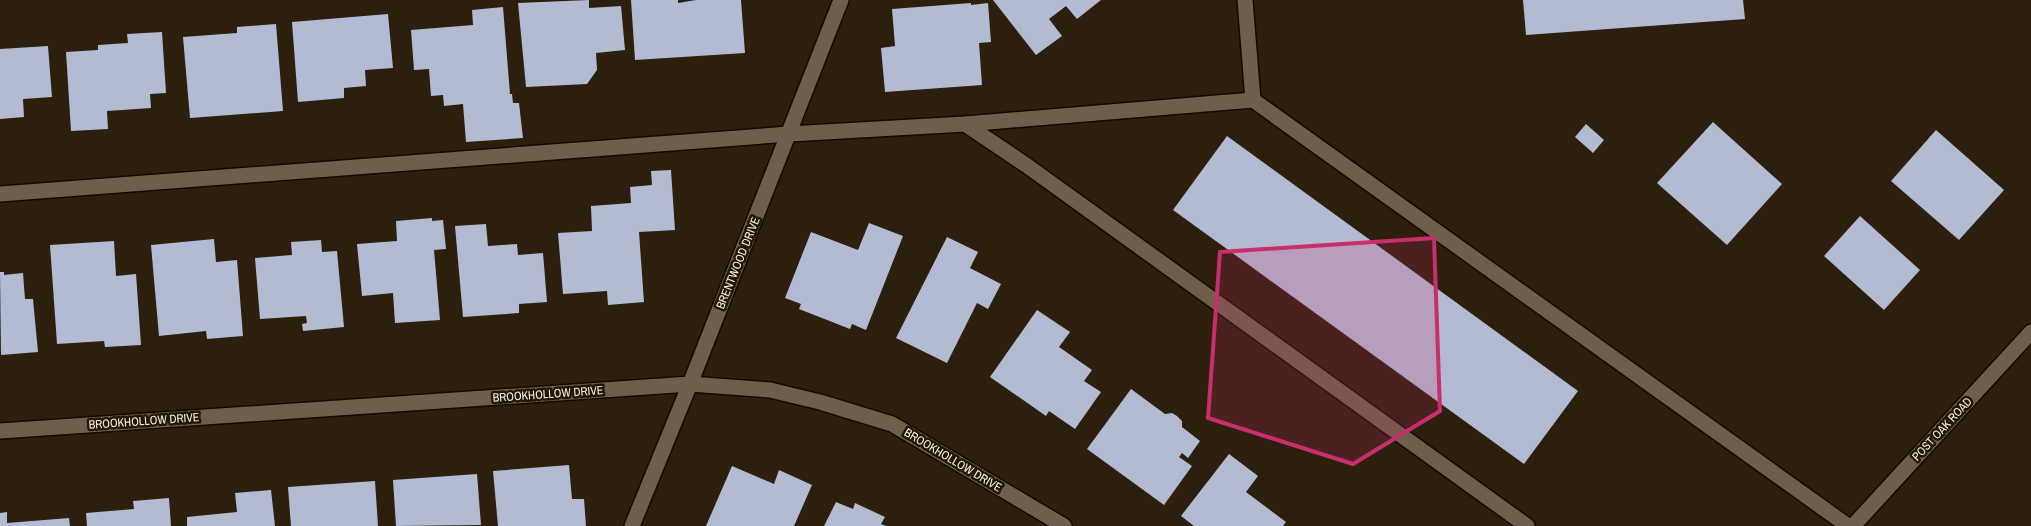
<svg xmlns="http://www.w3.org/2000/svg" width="2031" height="526" viewBox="0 0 2031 526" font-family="'Archivo Narrow',sans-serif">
	<rect width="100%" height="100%" fill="#2c1f0e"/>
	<g fill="#b3bbd3">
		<polygon points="589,0 589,8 621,6 625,50 596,53 597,70 587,84 526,87 518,3"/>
		<polygon points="631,0 678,0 678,3 696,0 741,0 745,53 635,60"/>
		<polygon points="993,0 1101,0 1077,19 1066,6 1049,19 1062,36 1036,55"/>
		<polygon points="1523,0 1743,0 1745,19 1526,35"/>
		<polygon points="971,3 971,5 988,3 991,42 979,43 982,85 885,92 881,48 895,46 892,9"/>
		<polygon points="503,7 510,94 512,94 513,103 519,103 523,138 466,142 463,104 444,106 443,95 431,96 429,69 414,70 411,30 473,25 472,10"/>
		<polygon points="388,14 393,68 365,70 366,86 344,88 344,98 298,102 292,22"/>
		<polygon points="276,24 283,111 190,118 183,37 237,33 237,27"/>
		<polygon points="162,32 166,93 150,94 151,108 107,111 108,129 71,131 66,52 98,50 98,45 128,43 127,34"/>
		<polygon points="48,46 52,97 23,99 24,117 0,119 0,49"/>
		<polygon points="1713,122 1782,184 1727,245 1657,183"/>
		<polygon points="1586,124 1604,140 1593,153 1575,137"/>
		<polygon points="1936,130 2004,190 1959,240 1891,181"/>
		<polygon points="1227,136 1578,391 1524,464 1173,210"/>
		<polygon points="671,170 675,230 639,232 644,302 608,305 607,291 563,294 558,233 592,231 591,206 631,203 630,187 652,185 651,171"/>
		<polygon points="1860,216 1920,270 1884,310 1824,256"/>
		<polygon points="432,218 432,221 443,220 446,249 434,250 440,320 395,323 393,293 362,296 357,244 397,241 396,221"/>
		<polygon points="869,223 903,236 866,330 852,324 850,329 799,309 801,304 785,298 811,232 858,250"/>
		<polygon points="486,224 488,246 517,244 518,255 543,253 547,302 519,304 519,313 463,317 455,226"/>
		<polygon points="947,237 978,252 970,268 1001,284 988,309 977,303 947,363 896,338"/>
		<polygon points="214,239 216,262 237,260 243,336 207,339 206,331 159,336 151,245"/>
		<polygon points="321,240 322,252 337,251 344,327 303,331 302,324 307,323 306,316 260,319 255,258 292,255 291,242"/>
		<polygon points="114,241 116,276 136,274 141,345 105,347 104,341 57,344 50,245"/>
		<polygon points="0,272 4,272 4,275 23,273 25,299 33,299 38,352 1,355"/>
		<polygon points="1037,310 1070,332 1059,347 1092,370 1084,381 1101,392 1075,429 1049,411 1046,416 990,377"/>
		<polygon points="1131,389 1165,414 1172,413 1177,416 1182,421 1182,427 1200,441 1188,458 1182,453 1179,457 1192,466 1164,505 1087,449"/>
		<polygon points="1229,454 1258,476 1246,492 1286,522 1283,526 1194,526 1181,516"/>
		<polygon points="569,465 572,499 584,499 586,526 498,526 493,471"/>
		<polygon points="732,466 774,484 779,470 812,485 794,526 706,526"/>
		<polygon points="477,474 481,525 396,526 393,480"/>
		<polygon points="375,481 378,526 291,526 288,487"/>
		<polygon points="271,490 275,526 187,526 187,517 237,512 235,493"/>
		<polygon points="169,498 171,526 87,526 86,513 134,509 133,501"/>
		<polygon points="836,502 853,509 855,503 885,517 881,524 886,526 824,526"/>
		<polygon points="7,512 7,523 69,518 70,526 0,526 0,513"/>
	</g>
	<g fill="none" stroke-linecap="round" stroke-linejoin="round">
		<defs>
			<g id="minor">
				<polyline points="1245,0 1253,100"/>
				<polyline points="965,124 1026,165 1527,526"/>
				<polyline points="0,194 789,134 965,124 1253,100 1848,526"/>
				<polyline points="0,431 690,384 770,390 820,402 892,424 1064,526"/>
				<polyline points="632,526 690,384 841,0"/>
				<polyline points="1853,526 2031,332"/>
			</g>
		</defs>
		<use href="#minor" stroke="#140900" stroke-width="18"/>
		<use href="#minor" stroke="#6e5f4c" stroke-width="15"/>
	</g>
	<path fill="#c82e69" fill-opacity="0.2" stroke="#c82e69" stroke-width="4" stroke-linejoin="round" d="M 1434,238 L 1440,411 L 1353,464 L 1208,418 L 1220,252 Z"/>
	<g text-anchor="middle" stroke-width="5" stroke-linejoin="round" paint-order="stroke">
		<g font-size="12" fill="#faf2e7" stroke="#221605">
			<text transform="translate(738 263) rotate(-68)" y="4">BRENTWOOD DRIVE</text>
			<text transform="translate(548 394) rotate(-4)" y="4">BROOKHOLLOW DRIVE</text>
			<text transform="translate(144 421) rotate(-4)" y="4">BROOKHOLLOW DRIVE</text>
			<text transform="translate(1942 429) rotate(-47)" y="4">POST OAK ROAD</text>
			<text transform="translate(953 460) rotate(31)" y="4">BROOKHOLLOW DRIVE</text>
		</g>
	</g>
</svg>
